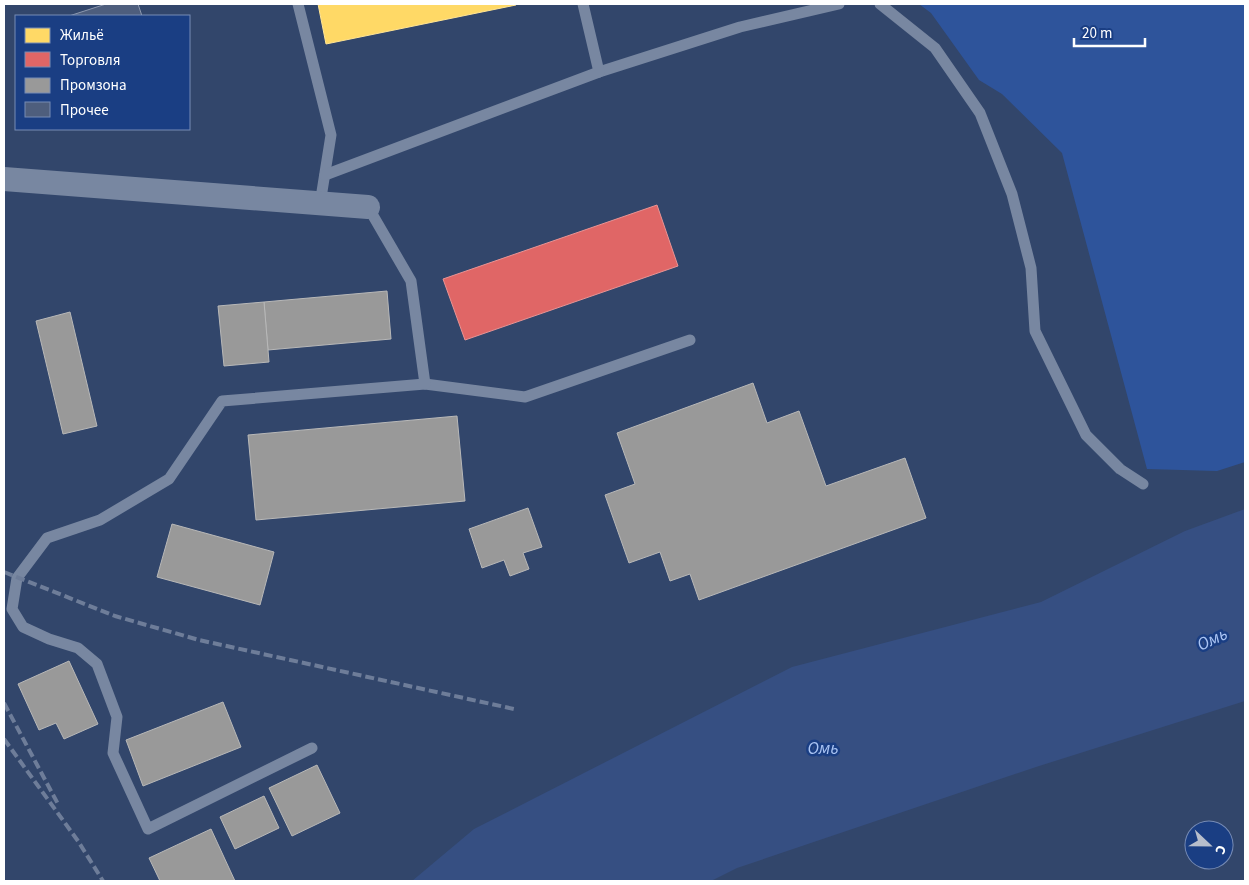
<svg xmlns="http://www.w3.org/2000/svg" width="1249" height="885" viewBox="0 0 1249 885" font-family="'Source Sans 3',sans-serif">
	<rect width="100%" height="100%" fill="#32466b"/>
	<polygon fill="#2e549b" points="919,4 1245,4 1245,462 1217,471 1147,469 1062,153 1002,94 979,80 931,13"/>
	<polygon fill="#364f82" points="1245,509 1245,701 1036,767 737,868 711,881 412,881 474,829 792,667 1041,602 1185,531"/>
	<polygon fill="#ffd966" stroke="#ffe494" points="318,4 516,4 516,5 326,44"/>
	<polygon fill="#e06666" stroke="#e99494" points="657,205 678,266 465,340 443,279"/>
	<g fill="#999" stroke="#b8b8b8">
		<polygon points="387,291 391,339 268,350 264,302"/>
		<polygon points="264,302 269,362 224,366 218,306"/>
		<polygon points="70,312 97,426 63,434 36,321"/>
		<polygon points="753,383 767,423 799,411 826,486 905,458 926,518 699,600 690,574 670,581 660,552 629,563 605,495 635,484 617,433"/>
		<polygon points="457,416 465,501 256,520 248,435"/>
		<polygon points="528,508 542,547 523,553 529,569 510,576 504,560 482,568 469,529"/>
		<polygon points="172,524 274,552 260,605 157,577"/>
		<polygon points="69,661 98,724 64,739 56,723 39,730 18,684"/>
		<polygon points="223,702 241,747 143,786 126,740"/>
		<polygon points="317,765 340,813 292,836 269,788"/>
		<polygon points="264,796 279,828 235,849 220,817"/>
		<polygon points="211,829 235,881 160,881 149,858"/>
	</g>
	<polygon fill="#4e5e7d" stroke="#8c98af" points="106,4 138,4 142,16 69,16"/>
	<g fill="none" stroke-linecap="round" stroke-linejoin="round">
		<g stroke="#7887a1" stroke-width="11">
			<polyline points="298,4 331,135 320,204"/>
			<polyline points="880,4 935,48 980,113 1012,194 1031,268 1035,331 1086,435 1120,469 1143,484"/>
			<polyline points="599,72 740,27 839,4"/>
			<polyline points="325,175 599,72 583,4"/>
			<polyline points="425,384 525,397 690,340"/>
			<polyline points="312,748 148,829 113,753 117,717 97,664 78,648 49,639 23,627 12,609 17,578 47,538 100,520 169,479 222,401 425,384 411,281 368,207"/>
		</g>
		<polyline stroke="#7887a1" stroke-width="24" points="4,179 368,207"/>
		<g stroke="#6e7d99" stroke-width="4" stroke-dasharray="9 4" stroke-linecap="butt">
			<polyline points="4,572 115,616 199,640 514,709"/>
			<polyline points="4,703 58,804"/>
			<polyline points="4,739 78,841 103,881"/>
		</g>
	</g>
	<g text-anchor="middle" stroke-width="5" stroke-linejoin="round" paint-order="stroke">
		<g font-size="18" font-style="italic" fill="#aac4f3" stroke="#1a3e83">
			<text transform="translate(1212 639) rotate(-25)" y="6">Омь</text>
			<text x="823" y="754">Омь</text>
		</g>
	</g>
	<rect width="1249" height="885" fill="none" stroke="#ffffff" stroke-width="10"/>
	<rect x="15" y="15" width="175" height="115" fill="#1a3e83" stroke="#768bb5"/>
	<rect x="25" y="28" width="25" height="15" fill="#ffd966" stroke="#768bb5"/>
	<text x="60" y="40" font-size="15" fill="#ffffff">Жильё</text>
	<rect x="25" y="52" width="25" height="15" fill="#e06666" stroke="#768bb5"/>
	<text x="60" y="65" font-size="15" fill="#ffffff">Торговля</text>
	<rect x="25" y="78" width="25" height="15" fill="#999999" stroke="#768bb5"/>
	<text x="60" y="90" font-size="15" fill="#ffffff">Промзона</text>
	<rect x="25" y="102" width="25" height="15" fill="#4e5e7d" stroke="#768bb5"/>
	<text x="60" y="115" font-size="15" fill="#ffffff">Прочее</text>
	<g transform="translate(1209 845) rotate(112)"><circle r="24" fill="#1a3e83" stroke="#768bb5"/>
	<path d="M0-4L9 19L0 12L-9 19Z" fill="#b7becb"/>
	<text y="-8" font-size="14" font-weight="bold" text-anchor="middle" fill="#ffffff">С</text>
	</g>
	<path d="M1074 38v8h71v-8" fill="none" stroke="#ffffff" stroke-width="2.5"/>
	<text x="1082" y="38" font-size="15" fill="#ffffff" stroke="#1a3e83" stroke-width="4" paint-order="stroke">20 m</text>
</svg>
